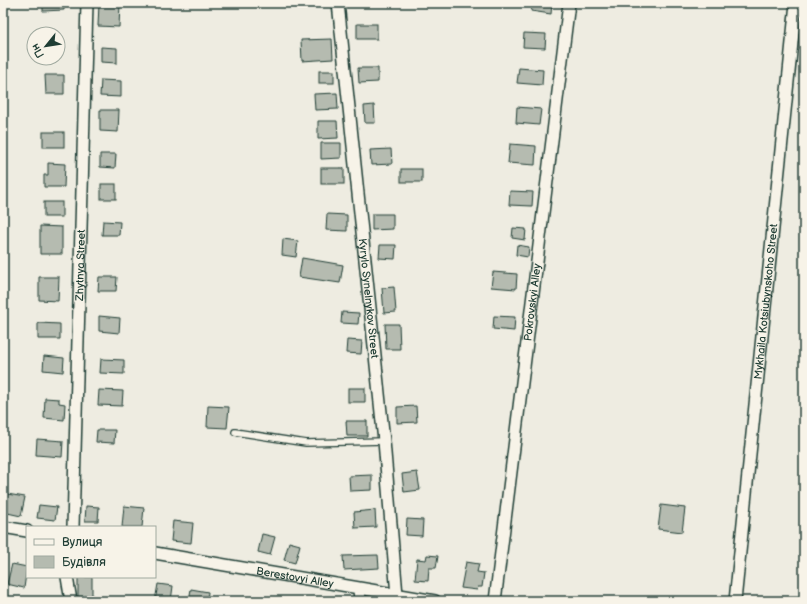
<svg xmlns="http://www.w3.org/2000/svg" width="807" height="604" viewBox="0 0 807 604" font-family="'Balsamiq Sans',sans-serif">
	<rect width="100%" height="100%" fill="#eeece1"/>
	<filter id="ink" filterUnits="userSpaceOnUse"><feTurbulence type="fractalNoise" baseFrequency=".025" numOctaves="2"/><feDisplacementMap in="SourceGraphic" scale="8" xChannelSelector="R" yChannelSelector="G"/><feConvolveMatrix kernelMatrix="1 2 1 2 8 2 1 2 1" color-interpolation-filters="sRGB"/></filter>
	<g filter="url(#ink)">
		<g fill="#b5bbb0" stroke="#1f3d34">
			<polygon points="43,3 64,3 64,10 43,11"/>
			<polygon points="99,3 120,4 119,27 98,26"/>
			<polygon points="532,3 552,3 551,14 531,11"/>
			<rect x="357" y="24" width="20" height="15"/>
			<polygon points="524,33 546,34 545,48 523,47"/>
			<polygon points="332,39 333,59 302,61 301,40"/>
			<polygon points="101,47 117,48 117,63 101,62"/>
			<polygon points="358,68 378,68 378,82 359,83"/>
			<polygon points="519,68 543,70 542,85 517,83"/>
			<rect x="319" y="71" width="15" height="12"/>
			<polygon points="45,75 64,75 64,94 46,94"/>
			<polygon points="101,80 121,81 121,97 100,96"/>
			<polygon points="337,93 338,109 315,110 314,94"/>
			<polygon points="374,105 375,123 365,123 364,106"/>
			<polygon points="517,107 541,109 539,125 516,123"/>
			<polygon points="100,110 119,110 118,132 100,131"/>
			<polygon points="318,121 337,121 338,138 318,139"/>
			<rect x="43" y="132" width="21" height="15"/>
			<polygon points="321,143 341,143 341,158 321,159"/>
			<polygon points="510,144 536,146 535,165 508,163"/>
			<polygon points="391,149 392,164 371,165 370,150"/>
			<polygon points="100,154 116,154 115,168 100,167"/>
			<polygon points="48,163 65,164 64,187 44,187 44,175 48,175"/>
			<rect x="321" y="168" width="23" height="16"/>
			<rect x="401" y="169" width="21" height="13"/>
			<rect x="101" y="184" width="15" height="15"/>
			<polygon points="510,191 533,192 532,206 509,205"/>
			<rect x="44" y="202" width="18" height="15"/>
			<polygon points="327,214 347,215 347,231 326,230"/>
			<polygon points="372,214 393,214 393,229 372,230"/>
			<polygon points="103,221 120,222 119,235 102,235"/>
			<polygon points="40,226 62,227 62,254 40,254"/>
			<polygon points="513,228 526,229 525,240 512,238"/>
			<polygon points="283,239 298,241 296,257 282,255"/>
			<polygon points="380,245 396,245 395,259 379,258"/>
			<polygon points="517,245 529,247 528,257 516,255"/>
			<polygon points="302,258 343,265 340,283 299,277"/>
			<polygon points="493,272 517,274 516,289 491,287"/>
			<polygon points="39,277 59,277 58,301 39,300"/>
			<polygon points="99,277 117,277 116,291 98,291"/>
			<polygon points="394,287 396,312 384,313 382,288"/>
			<polygon points="342,312 359,313 358,324 341,323"/>
			<polygon points="99,316 120,318 119,333 99,331"/>
			<polygon points="494,316 515,317 514,331 493,329"/>
			<polygon points="38,323 60,324 60,339 38,339"/>
			<polygon points="385,324 399,324 400,349 386,349"/>
			<polygon points="347,340 362,341 361,354 346,353"/>
			<polygon points="44,356 64,358 63,372 43,370"/>
			<polygon points="101,359 124,360 124,374 100,373"/>
			<rect x="348" y="388" width="17" height="14"/>
			<polygon points="99,390 123,391 122,406 98,405"/>
			<polygon points="45,398 59,399 59,403 65,404 64,420 44,418"/>
			<polygon points="208,406 229,407 227,428 207,427"/>
			<polygon points="416,406 417,422 397,423 397,407"/>
			<polygon points="346,421 367,421 367,436 347,436"/>
			<polygon points="97,430 115,430 114,443 96,442"/>
			<polygon points="37,439 63,441 62,457 36,455"/>
			<polygon points="417,472 420,490 404,492 402,474"/>
			<polygon points="372,475 372,490 350,491 349,476"/>
			<polygon points="7,494 25,497 21,516 3,512"/>
			<polygon points="39,505 57,507 55,520 37,518"/>
			<polygon points="661,505 685,508 682,532 658,529"/>
			<polygon points="86,506 99,507 98,521 85,521"/>
			<polygon points="124,506 144,508 142,527 122,527"/>
			<polygon points="375,510 376,527 355,528 354,512"/>
			<polygon points="407,519 423,520 422,536 406,535"/>
			<polygon points="173,521 193,523 191,543 171,541"/>
			<polygon points="262,534 275,537 270,555 258,552"/>
			<polygon points="289,542 300,545 295,563 284,560"/>
			<polygon points="378,555 379,568 344,570 343,556"/>
			<polygon points="427,555 438,556 436,568 429,568 428,581 415,580 417,559 426,560"/>
			<polygon points="466,562 479,564 477,572 484,573 482,587 478,587 477,590 461,588"/>
			<polygon points="12,564 27,567 24,588 7,584"/>
			<rect x="78" y="577" width="14" height="22"/>
			<polygon points="158,584 173,586 171,601 155,601"/>
			<polygon points="191,589 208,592 207,601 189,601"/>
		</g>
		<g fill="none" stroke-linecap="round" stroke-linejoin="round">
			<defs>
				<polyline id="service" points="235,432 306,443 384,441"/>
				<g id="minor">
					<path id="s1" d="M 338,3 L 384,441 L 397,595"/>
					<polyline points="3,527 27,531"/>
					<path id="s2" d="M 73,527 L 87,3"/>
					<path id="s3" d="M 155,553 L 435,601"/>
					<polyline points="67,577 71,601"/>
					<polyline points="359,589 360,601"/>
					<path id="s4" d="M 495,601 L 569,3"/>
					<path id="s5" d="M 735,601 L 796,3"/>
				</g>
			</defs>
			<use href="#service" stroke="#1f3d34" stroke-width="8"/>
			<use href="#minor" stroke="#1f3d34" stroke-width="14"/>
			<use href="#service" stroke="#f7f3e8" stroke-width="5.5"/>
			<use href="#minor" stroke="#f7f3e8" stroke-width="11"/>
		</g>
	</g>
	<g text-anchor="middle" stroke-width="3" stroke-linejoin="round" paint-order="stroke">
		<g font-size="11" fill="#1f3d34" stroke="#f7f3e8">
			<text dy="4" stroke="none"><textPath href="#s2" startOffset="262">Zhytnya Street</textPath></text>
			<text dy="4" stroke="none"><textPath href="#s1" startOffset="297">Kyrylo Synelnykov Street</textPath></text>
			<text dy="4" stroke="none"><textPath href="#s4" startOffset="301">Pokrovskyi Alley</textPath></text>
			<text dy="4" stroke="none"><textPath href="#s5" startOffset="301">Mykhaila Kotsiubynskoho Street</textPath></text>
			<text dy="4" stroke="none"><textPath href="#s3" startOffset="142">Berestovyi Alley</textPath></text>
		</g>
	</g>
	<rect width="807" height="604" fill="none" stroke="#f7f3e8" stroke-width="16"/>
	<rect x="8" y="8" width="791" height="588" fill="none" stroke="#1f3d34" stroke-width="1.5" filter="url(#ink)"/>
	<rect x="26" y="526" width="130" height="52" fill="#f7f3e8" stroke="#a1aaa0"/>
	<rect x="34" y="539" width="20" height="6" fill="#f7f3e8" stroke="#a1aaa0"/>
	<text x="62" y="546" font-size="12" fill="#1f3d34">Вулиця</text>
	<rect x="34" y="556" width="20" height="12" fill="#b5bbb0" stroke="#a1aaa0"/>
	<text x="62" y="566" font-size="12" fill="#1f3d34">Будівля</text>
	<g transform="translate(46 46) rotate(240)"><circle r="19" fill="#f7f3e8" stroke="#a1aaa0"/>
	<path d="M0-3L7 15L0 10L-7 15Z" fill="#1f3d34"/>
	<text y="-6" font-size="11" font-weight="bold" text-anchor="middle" fill="#1f3d34">Пн</text>
	</g>
</svg>
